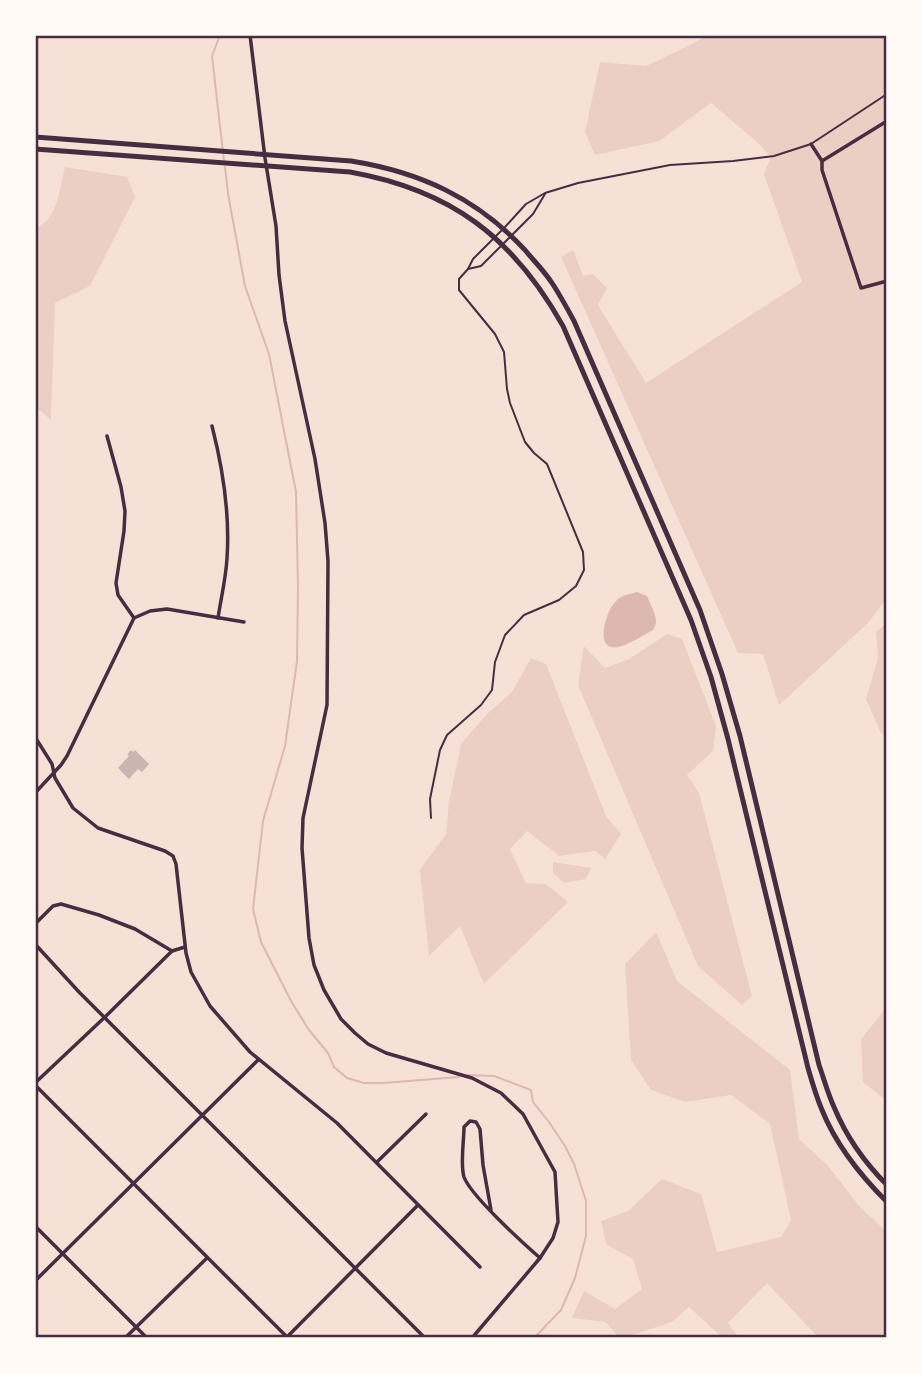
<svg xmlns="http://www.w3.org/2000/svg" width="922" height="1373" viewBox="0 0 922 1373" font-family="'Nunito Sans',sans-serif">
	<rect width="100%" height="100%" fill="#f7e1d7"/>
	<g fill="#ebcfc5">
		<polygon points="704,35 887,35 887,598 868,623 779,705 763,654 738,653 561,257 573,250 583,276 593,274 607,288 598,305 646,383 802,282 764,174 771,157 757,142 711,103 659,141 595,155 585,132 600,62 646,66 700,40"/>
		<path d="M 65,167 L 127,177 L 135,197 L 90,286 L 55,303 L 51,420 L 35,406 L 35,229 C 57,221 60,188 65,167 Z"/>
		<polygon points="887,623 887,740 880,731 866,699 878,658 876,632"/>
		<polygon points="667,634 682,639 716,726 713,751 687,775 699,793 752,996 742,1005 698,966 578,685 584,646 605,668 629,659"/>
		<polygon points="531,658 546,664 606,816 621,834 605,859 595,851 559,856 527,831 510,849 526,883 546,884 568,902 484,984 460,926 429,956 420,870 446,834 449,802 461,744 486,715 512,692"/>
		<polygon points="553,862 591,868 586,879 564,883 553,873"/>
		<polygon points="656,932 677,981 790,1070 799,1139 828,1166 860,1207 887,1232 887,1338 819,1338 767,1283 728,1323 737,1335 735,1338 723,1338 689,1307 672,1322 623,1338 619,1338 606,1322 572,1318 584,1291 615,1309 642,1289 633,1259 606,1244 601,1221 628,1211 662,1179 701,1194 717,1252 781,1237 791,1220 770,1124 731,1095 685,1102 651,1090 631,1060 625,964"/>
		<polygon points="887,1007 887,1101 863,1082 861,1039"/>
	</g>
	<path fill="#dcb8b0" d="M 637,592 L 647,596 C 651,607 661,620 653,630 C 644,635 628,645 618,647 C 593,652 606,609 617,600 C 622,595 630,594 637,592 Z"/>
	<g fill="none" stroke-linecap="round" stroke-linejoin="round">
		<g stroke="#dcb8b0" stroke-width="2">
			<polyline points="220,35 212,56 224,161"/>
			<polyline points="225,167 228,194 245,286 269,354 296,492 298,586 297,661 285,746 263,821 253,909 261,942 291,1001 309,1030 328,1053 334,1067 347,1078 364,1083 383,1083 459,1077"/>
			<polyline points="468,1075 494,1076 531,1090 533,1102 549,1122 565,1146 574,1164 586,1201 586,1236 575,1278 561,1310 534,1338"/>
		</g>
	</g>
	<polygon fill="#ccb4b1" points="131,750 133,752 135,750 149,764 142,772 138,769 129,779 118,768 129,756 127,755"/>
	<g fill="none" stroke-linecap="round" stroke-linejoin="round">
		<g stroke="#4a2c40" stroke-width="2">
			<polyline points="505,227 526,204 545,193 578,183 670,165 733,161 774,156 811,144 887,94"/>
			<polyline points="504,243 533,214 545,194"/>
			<polyline points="468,269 481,266 500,247"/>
			<polyline points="431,818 430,799 440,750 447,735 481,705 492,690 495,662 505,635 524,615 559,600 576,586 584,570 583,552 547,464 534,453 525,442 510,403 507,389 504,352 495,334 459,290 459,279 468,269 473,259 501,231"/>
		</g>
		<g stroke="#4a2c40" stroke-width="3.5">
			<polyline points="250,35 265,158 276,226 279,275 285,321 315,459 325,523 328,561 327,705 303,818 302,848 309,938 314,965 324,990 341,1019 355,1033 368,1044 386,1053 472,1078 501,1093 523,1114 555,1172 558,1222 553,1238 540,1258 472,1338"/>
			<polyline points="811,144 822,161 822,170 861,288 887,281"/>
			<polyline points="822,161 887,121"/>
			<path d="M 212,426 C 223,469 230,514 227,558 C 226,578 221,598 218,618"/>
			<polyline points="107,436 121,487 125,511 124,531 116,583 118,595 134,618"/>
			<polyline points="35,737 52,764 55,778 73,808 98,828 165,851 173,856 176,864 186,953 191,972 210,1006 250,1052 337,1123 480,1267"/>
			<polyline points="35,793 61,765 67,756 134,618 150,611 167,609 244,622"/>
			<polyline points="35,924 53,906 61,904 99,915 135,929 172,951"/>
			<polyline points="35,944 79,992 425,1338"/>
			<polyline points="35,1083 105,1017 172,951 185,947"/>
			<polyline points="35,1085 287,1337"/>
			<polyline points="377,1162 426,1114"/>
			<path d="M 491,1210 L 483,1165 L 480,1129 L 476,1122 L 470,1121 L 464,1127 C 464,1141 460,1164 464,1177 C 471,1196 523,1243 540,1258"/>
			<polyline points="35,1226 147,1338"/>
			<polyline points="35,1281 258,1060"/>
			<polyline points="125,1338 207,1258"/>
			<polyline points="286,1338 418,1205"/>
		</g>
		<g stroke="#4a2c40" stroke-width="5">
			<path d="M 35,137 L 351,161 C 420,172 477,198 525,250 C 534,261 545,272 552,283 C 560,295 567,308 574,321 L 700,610 L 722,674 L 740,736 L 819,1065 C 824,1079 828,1094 834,1107 C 846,1136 865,1163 887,1185"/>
			<path d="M 35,149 L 350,172 C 451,190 513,237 563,326 L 691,620 L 711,677 L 728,739 L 808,1068 C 812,1082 816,1096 822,1110 C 836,1145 861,1176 887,1202"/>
		</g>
	</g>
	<rect width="922" height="1373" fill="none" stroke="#fffaf5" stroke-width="74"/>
	<rect x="37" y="37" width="848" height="1299" fill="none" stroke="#4a2c40" stroke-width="2.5"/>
</svg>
